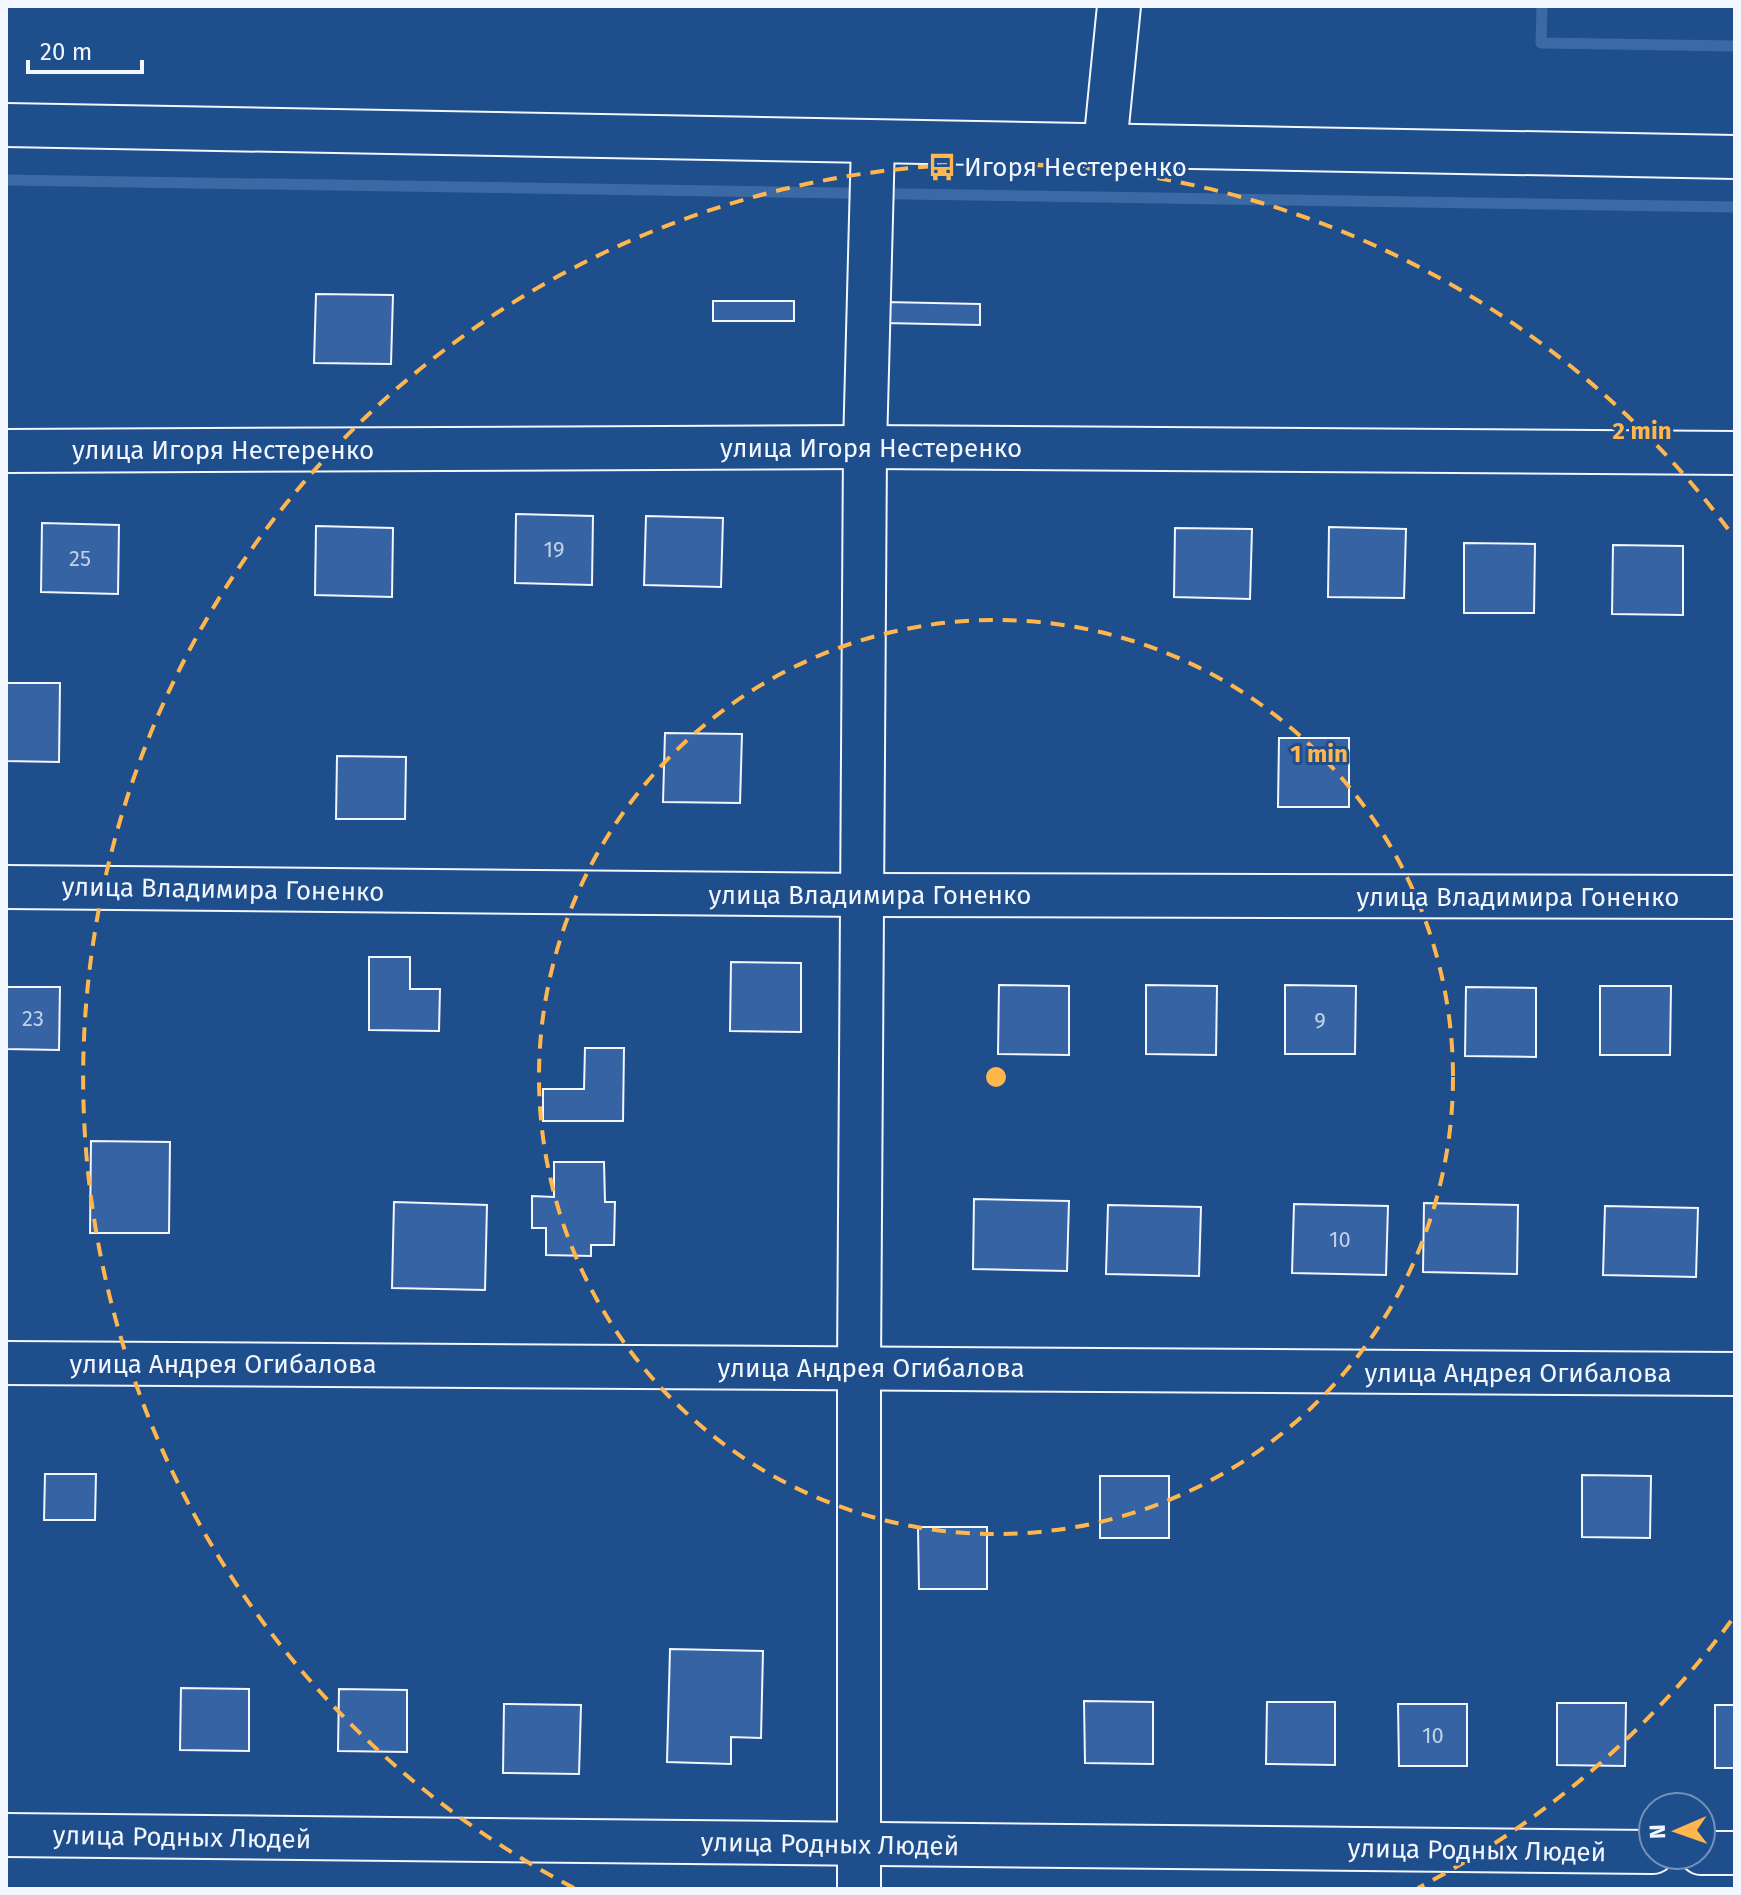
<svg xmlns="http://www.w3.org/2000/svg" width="1741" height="1895" viewBox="0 0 1741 1895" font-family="'Fira Sans',sans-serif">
	<rect width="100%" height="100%" fill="#1f4e8c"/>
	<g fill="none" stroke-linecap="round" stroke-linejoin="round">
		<g stroke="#3b69a3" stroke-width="11">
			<polyline points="1542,6 1541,43 1735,46"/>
			<polyline points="6,180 1735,207"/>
		</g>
	</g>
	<g fill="#3563a3" stroke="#f2f6ff" stroke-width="2">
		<polygon points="316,294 393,295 391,364 314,363"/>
		<rect x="713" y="301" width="81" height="20"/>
		<polygon points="885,302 980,304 980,325 884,323"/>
		<polygon points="516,514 593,516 592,585 515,583"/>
		<polygon points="646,516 723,518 721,587 644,585"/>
		<polygon points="42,523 119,525 118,594 41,592"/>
		<polygon points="316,526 393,528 392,597 315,595"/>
		<polygon points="1329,527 1406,529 1404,598 1328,597"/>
		<polygon points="1175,528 1252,529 1250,599 1174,597"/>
		<polygon points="1464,543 1535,544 1534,613 1464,613"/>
		<polygon points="1613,545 1683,546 1683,615 1612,614"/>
		<polygon points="6,683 60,683 59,762 6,761"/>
		<polygon points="665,733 742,734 740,803 663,802"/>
		<polygon points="1279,738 1349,738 1349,807 1278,807"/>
		<polygon points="337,756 406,757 405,819 336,819"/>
		<polygon points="369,957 410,957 410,989 440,989 439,1031 369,1030"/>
		<polygon points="731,962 801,963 801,1032 730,1031"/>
		<polygon points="999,985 1069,986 1069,1055 998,1054"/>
		<polygon points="1146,985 1217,986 1216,1055 1146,1054"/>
		<polygon points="1285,985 1356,986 1355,1054 1285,1054"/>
		<polygon points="1600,986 1671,986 1670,1055 1600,1055"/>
		<polygon points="6,987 60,987 59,1050 6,1049"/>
		<polygon points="1466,987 1536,988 1536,1057 1465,1056"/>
		<polygon points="585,1048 624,1048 623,1121 543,1121 543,1089 584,1089"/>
		<polygon points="91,1141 170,1142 169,1233 90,1233"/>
		<polygon points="554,1162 604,1162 605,1202 615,1202 614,1245 591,1245 591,1256 546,1255 546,1228 532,1228 532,1196 554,1197"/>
		<polygon points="974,1199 1069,1201 1067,1271 973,1269"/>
		<polygon points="394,1202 487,1205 485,1290 392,1288"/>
		<polygon points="1424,1203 1518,1205 1517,1274 1423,1272"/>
		<polygon points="1294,1204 1388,1206 1386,1275 1292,1273"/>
		<polygon points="1108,1205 1201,1207 1199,1276 1106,1274"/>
		<polygon points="1605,1206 1698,1208 1696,1277 1603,1275"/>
		<polygon points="45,1474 96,1474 95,1520 44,1520"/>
		<polygon points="1582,1475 1651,1476 1650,1538 1582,1537"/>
		<rect x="1100" y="1476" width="69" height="62"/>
		<polygon points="918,1527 987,1527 987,1589 919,1589"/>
		<polygon points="670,1649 763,1651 761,1738 731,1737 731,1764 667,1762"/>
		<polygon points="181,1688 249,1689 249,1751 180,1750"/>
		<polygon points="339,1689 407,1690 407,1752 338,1751"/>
		<polygon points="1084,1701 1153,1702 1153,1764 1085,1763"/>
		<polygon points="1267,1702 1335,1702 1335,1765 1266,1764"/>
		<polygon points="1557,1703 1626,1703 1625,1766 1557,1765"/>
		<polygon points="504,1704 581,1705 579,1774 503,1773"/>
		<polygon points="1398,1704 1467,1704 1467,1766 1399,1766"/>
		<rect x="1715" y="1705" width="20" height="63"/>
	</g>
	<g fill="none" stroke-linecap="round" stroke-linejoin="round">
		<defs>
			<g id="minor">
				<polyline points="6,125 1735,157"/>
				<polyline points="1105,146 1119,6"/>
				<polyline points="6,451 865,447 1735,453"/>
				<polyline points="6,887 863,895 1735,897"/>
				<polyline points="6,1363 1735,1374"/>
				<polyline points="6,1835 1653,1852"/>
				<polyline points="1701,1853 1735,1853"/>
				<polyline points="859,1889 859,1368 865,447 873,142"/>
			</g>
		</defs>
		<use href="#minor" stroke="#f2f6ff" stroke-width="46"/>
		<use href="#minor" stroke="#1f4e8c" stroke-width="42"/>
	</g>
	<g fill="none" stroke="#ffb74d" stroke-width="4" stroke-dasharray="14 10">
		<circle cx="996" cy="1077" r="457"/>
		<path d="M1731 1621A914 914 0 0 1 1418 1888M574 1888A914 914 0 1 1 1731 533"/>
	</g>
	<defs>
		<symbol id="bus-bare" viewBox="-9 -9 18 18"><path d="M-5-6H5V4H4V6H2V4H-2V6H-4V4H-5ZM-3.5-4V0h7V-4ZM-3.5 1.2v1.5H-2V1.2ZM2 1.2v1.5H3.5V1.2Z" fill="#ffb74d" stroke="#1f4e8c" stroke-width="2.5" paint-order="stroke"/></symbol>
	</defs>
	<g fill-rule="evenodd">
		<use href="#bus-bare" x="922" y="147" width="40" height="40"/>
	</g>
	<g text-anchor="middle" stroke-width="6" stroke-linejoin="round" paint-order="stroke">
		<g font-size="22" fill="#c3d1e8">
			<text x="554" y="557">19</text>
			<text x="80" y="566">25</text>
			<text x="33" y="1026">23</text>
			<text x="1320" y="1028">9</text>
			<text x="1340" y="1247">10</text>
			<text x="1433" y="1743">10</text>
		</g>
		<g font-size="26" fill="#f2f6ff" stroke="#1f4e8c" text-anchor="start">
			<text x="964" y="176">Игоря Нестеренко</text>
		</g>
		<g font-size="26" fill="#f2f6ff" stroke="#1f4e8c">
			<text x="871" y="457">улица Игоря Нестеренко</text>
			<text x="223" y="459">улица Игоря Нестеренко</text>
			<text transform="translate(223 889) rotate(1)" y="9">улица Владимира Гоненко</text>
			<text x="870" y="904">улица Владимира Гоненко</text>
			<text x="1518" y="906">улица Владимира Гоненко</text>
			<text x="223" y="1373">улица Андрея Огибалова</text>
			<text x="871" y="1377">улица Андрея Огибалова</text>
			<text x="1518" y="1382">улица Андрея Огибалова</text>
			<text transform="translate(182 1837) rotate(1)" y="9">улица Родных Людей</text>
			<text transform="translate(830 1844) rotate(1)" y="9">улица Родных Людей</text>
			<text transform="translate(1477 1850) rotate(1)" y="9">улица Родных Людей</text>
		</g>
	</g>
	<circle cx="996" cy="1077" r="12" fill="#ffb74d" stroke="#1f4e8c" stroke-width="4"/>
	<g font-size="24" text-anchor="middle" font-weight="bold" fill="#ffb74d" stroke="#1f4e8c" stroke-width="6" stroke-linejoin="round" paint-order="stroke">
		<text x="1642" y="439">2 min</text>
		<text x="1319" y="762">1 min</text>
	</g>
	<rect width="1741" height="1895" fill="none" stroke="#f2f6ff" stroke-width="16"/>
	<g transform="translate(1677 1831) rotate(268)"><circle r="38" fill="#1f4e8c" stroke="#7391ba" stroke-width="2"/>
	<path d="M0-6L14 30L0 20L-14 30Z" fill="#ffb74d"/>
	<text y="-12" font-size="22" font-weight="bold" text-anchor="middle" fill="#f2f6ff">N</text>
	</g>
	<path d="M28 60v12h114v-12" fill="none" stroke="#f2f6ff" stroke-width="4"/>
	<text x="40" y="60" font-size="24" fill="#f2f6ff" stroke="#1f4e8c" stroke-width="6" paint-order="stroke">20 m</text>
</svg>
